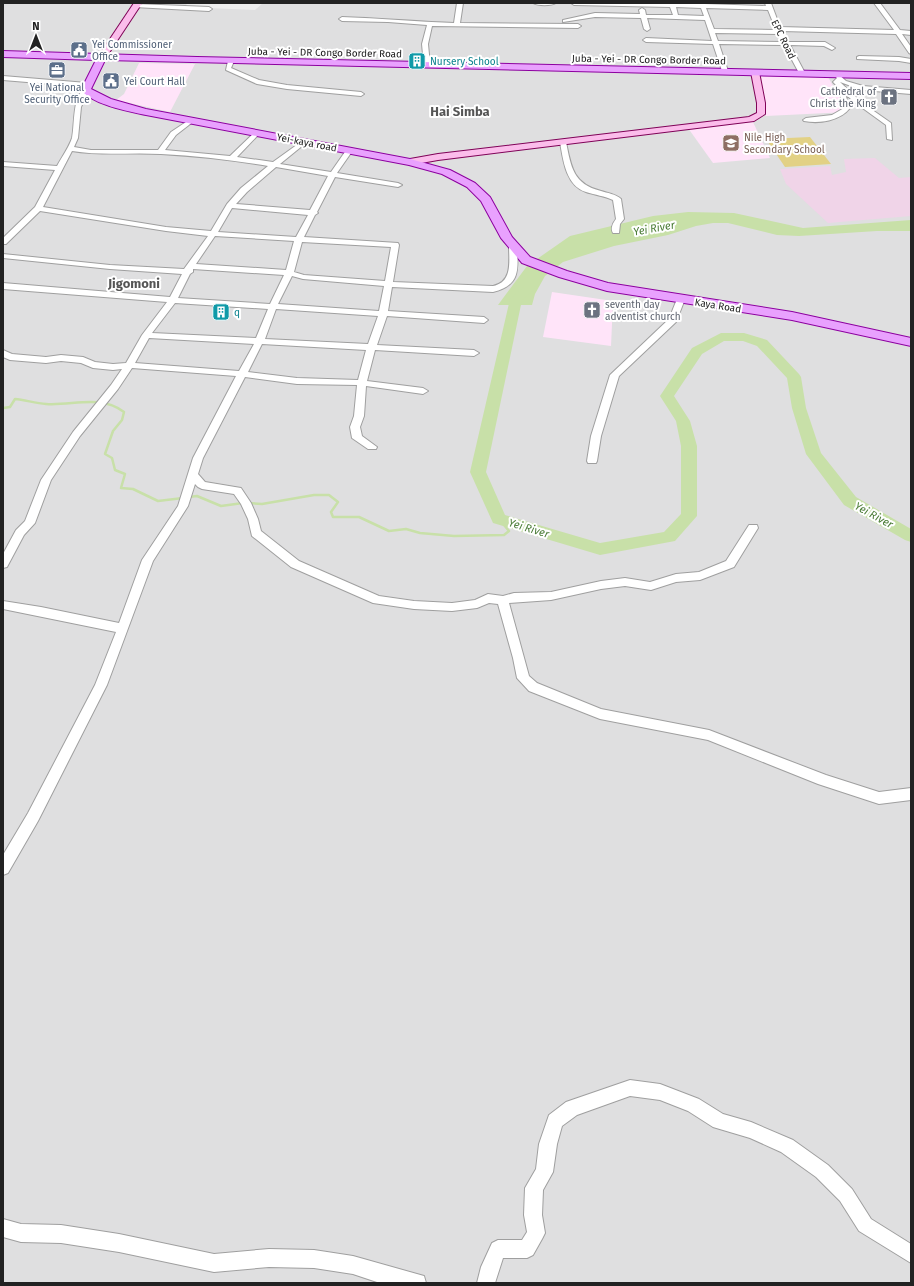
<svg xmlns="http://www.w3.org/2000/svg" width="914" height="1286" viewBox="0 0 914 1286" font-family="'Fira Sans',sans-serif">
	<rect width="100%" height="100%" fill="#f1e8f2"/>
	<rect fill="#dfdfe0" x="3" y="3" width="908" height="1280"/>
	<g fill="#ffe4f9">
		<polygon points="139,63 195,64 170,112 116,100 124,94"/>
		<polygon points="757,76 828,77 848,112 766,116"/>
		<polygon points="752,120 770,158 713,163 688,128"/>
		<polygon points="552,292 613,301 611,346 543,337"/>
	</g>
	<polygon fill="#f0d4e8" points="875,158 899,178 911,177 911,216 828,223 786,184 780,169 830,166 832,175 846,172 844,159"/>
	<polygon fill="#e2d185" points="810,137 831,164 785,167 766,139"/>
	<polygon fill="#eee" points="188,3 263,3 255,10 184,7"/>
	<polygon fill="#c8e0a8" points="688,212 734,213 803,228 911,220 911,231 877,231 799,236 777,235 728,223 713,223 696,226 668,235 614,246 563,262 545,276 535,294 532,305 498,305 527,266 570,236 653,216"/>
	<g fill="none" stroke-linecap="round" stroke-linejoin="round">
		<g stroke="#c8e0a8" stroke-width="2.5">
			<path d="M 3,408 L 10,407 L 15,399 C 25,400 35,403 46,404 C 73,406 100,394 124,412 L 122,420 L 113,431 L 105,454 L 112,458 L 115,470 L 125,474 L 121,488 L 133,489 L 158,501 L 183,498"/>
			<polyline points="189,497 197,496 221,506 243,503"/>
			<polyline points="248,503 262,504 314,495 329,495 338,502 331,512 333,517 359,517 389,531 406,529 420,533 454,536 504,535 509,531 499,519"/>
		</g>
		<polygon fill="#c8e0a8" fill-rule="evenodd" points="530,284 534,285 536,288 522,300 486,472 505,515 600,543 664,532 681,514 681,446 676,421 660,396 692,348 721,333 744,333 767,340 799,374 801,377 806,408 821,453 856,497 911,529 911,542 905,540 844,505 806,454 792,408 787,378 757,346 743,341 724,341 702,354 674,396 690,421 697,446 697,516 675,541 600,555 493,523 470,472 510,299 526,285"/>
		<defs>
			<g id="street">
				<path d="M 457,3 L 463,3 L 460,23 L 578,24 L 581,26 L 578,28 L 432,26 L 428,44 L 430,65 L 427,67 L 424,65 L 422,44 L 427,25 L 388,22 L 342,21 L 339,19 L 342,17 C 380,18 417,22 454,23 Z"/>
				<path d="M 533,3 L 556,3 C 551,6 538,6 533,3 Z"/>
				<path d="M 571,3 L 675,3 L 766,6 L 765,3 L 771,3 L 780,27 L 894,30 L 874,3 L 880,3 L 900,30 L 911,31 L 911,35 L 902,34 L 911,47 L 911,54 L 909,53 L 896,34 L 782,31 L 788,42 L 825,42 L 835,48 L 832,50 L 824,46 L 790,45 L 805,73 L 802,75 L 799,73 L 784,45 L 719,44 L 728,71 L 725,73 L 722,71 L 713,44 L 646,42 L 643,40 L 646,38 L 712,41 L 705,20 L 647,18 L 650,29 L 647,31 L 644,29 L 641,18 L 595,17 L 563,22 L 563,20 L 595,13 L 640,14 L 639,10 L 642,8 L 645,10 L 646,15 L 673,15 L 670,7 L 574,5 ZM 676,7 L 701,8 L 704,16 L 678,15 ZM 706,8 L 768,10 L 776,30 L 714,29 ZM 715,33 L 778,34 L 782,42 L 718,41 Z"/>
				<polygon points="136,4 209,7 212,9 209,11 134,7 133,6"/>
				<polygon points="859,56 899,57 911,59 911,63 899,61 857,59 857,57"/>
				<polygon points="231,59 234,61 231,68 259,80 287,85 361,92 364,94 361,96 287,89 257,84 226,70 228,61"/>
				<path d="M 837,73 L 846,81 L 863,86 L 911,90 L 911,94 L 862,90 L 840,82 L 861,102 L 891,123 L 892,140 L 887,139 L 886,125 L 857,104 L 845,94 L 850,108 C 840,121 819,124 804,121 L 803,120 L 806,118 L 832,115 L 844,108 L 838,87 L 833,82 L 837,78 L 834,75 Z"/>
				<polygon points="3,76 87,83 90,85 87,87 3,80"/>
				<path d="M 86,88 L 89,90 L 81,107 L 78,138 L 74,147 L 91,150 L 158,150 L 171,132 L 192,118 L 195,120 L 194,121 L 176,135 L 165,150 L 230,156 L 256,131 L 260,131 L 260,133 L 237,157 L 273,162 L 305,139 L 307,140 L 307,142 L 280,164 L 331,172 L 347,149 L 351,149 L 353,150 L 337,173 L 398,183 L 402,185 L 398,187 L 335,177 L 317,212 L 318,213 L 315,215 L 304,237 L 398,243 L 399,245 L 393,282 L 493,286 C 513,282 509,261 509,245 L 513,243 L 517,245 C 518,269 521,285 493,292 L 392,287 L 388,311 L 484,317 L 488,320 L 484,323 L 387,316 L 377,345 L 474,350 L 479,353 L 474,356 L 375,350 L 367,381 L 423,388 L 428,391 L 423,394 L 366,386 L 364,416 L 360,427 L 362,436 L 377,447 L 376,449 L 368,449 L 352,438 L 350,427 L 354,416 L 357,385 L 297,384 L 245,377 L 203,458 L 198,474 L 205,482 L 241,488 L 251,503 L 258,519 L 261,531 L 299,561 L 379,596 L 414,601 L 452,603 L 475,600 L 488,594 L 503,596 L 514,593 L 551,592 L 601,581 L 625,578 L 650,582 L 676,574 L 699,572 L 726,561 L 749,525 L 757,525 L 758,528 L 734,567 L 700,580 L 676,582 L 651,590 L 625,586 L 601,589 L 551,600 L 509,603 L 529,676 L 537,683 L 601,709 L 709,730 L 826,775 L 879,792 L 911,788 L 911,800 L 879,804 L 818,784 L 708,740 L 600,719 L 529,691 L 517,678 L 513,658 L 498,604 L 489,603 L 477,608 L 452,611 L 414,609 L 373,603 L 291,567 L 252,536 L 248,519 L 241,504 L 234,494 L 202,489 L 198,487 L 195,484 L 188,506 L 153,561 L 107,685 L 38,821 L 8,873 L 3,875 L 3,855 L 28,813 L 95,685 L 116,632 L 3,609 L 3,601 L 41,607 L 119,623 L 142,560 L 178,506 L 193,458 L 236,376 L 132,368 L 118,389 L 80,436 L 51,480 L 35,523 L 24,535 L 7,567 L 3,568 L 3,554 L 16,530 L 25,521 L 41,480 L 73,432 L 111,385 L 122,369 L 113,370 L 93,368 L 81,363 L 61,361 L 46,363 L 10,360 L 3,357 L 3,350 L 12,354 L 46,357 L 61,355 L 83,357 L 95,362 L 113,364 L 126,363 L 142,335 L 167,302 L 3,289 L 3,283 L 170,297 L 182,274 L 110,269 L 3,258 L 3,254 L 110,265 L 184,269 L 208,236 L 166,231 L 40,211 L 6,244 L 3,244 L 3,238 L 35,207 L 55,170 L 3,166 L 3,162 L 57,166 C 62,157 69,147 72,138 C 75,125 72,94 86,88 ZM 72,151 C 102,156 131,152 161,154 C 197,156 233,160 268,166 L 241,188 L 227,204 L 211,231 L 166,227 L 43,207 ZM 276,167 L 328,176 L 310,210 L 236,204 L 247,192 ZM 232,208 L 308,215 L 296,237 L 218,232 ZM 215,236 L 294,241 L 286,270 L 196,264 ZM 302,242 L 391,247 L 385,281 L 304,275 L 294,272 ZM 193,269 L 284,275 L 270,304 L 178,298 L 190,274 L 193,272 ZM 292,276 L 303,279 L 384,286 L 379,311 L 278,304 ZM 175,303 L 268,309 L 256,338 L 152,333 ZM 276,309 L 378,316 L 368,344 L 265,339 ZM 149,338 L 254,344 L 239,371 L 135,363 ZM 262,344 L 366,350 L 358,380 L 297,378 L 248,372 Z"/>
				<path d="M 563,140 L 566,142 C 571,167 573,184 601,191 C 607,193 616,194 621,199 L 624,219 L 620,224 L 619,233 L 613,233 C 610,228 613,223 616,219 L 613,200 C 605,196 595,195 586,192 C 566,186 563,160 560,142 Z"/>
				<polygon points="681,296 685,299 676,322 619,376 601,436 597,461 596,463 588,463 587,461 591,436 610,375 669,319 677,299"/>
				<polygon points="630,1080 660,1084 699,1099 723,1114 751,1122 793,1140 828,1165 852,1189 871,1219 911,1244 911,1263 859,1231 840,1201 816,1177 781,1152 750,1138 713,1127 688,1111 660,1100 630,1096 577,1115 562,1126 557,1144 553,1172 543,1190 542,1215 545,1233 542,1239 533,1255 527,1258 503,1258 495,1283 477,1283 481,1267 492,1243 498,1240 522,1240 527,1232 524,1215 525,1188 536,1169 539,1144 549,1115 566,1102"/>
				<polygon points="3,1219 21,1224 61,1225 119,1234 214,1254 269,1249 314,1250 353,1256 424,1276 426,1283 380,1283 353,1274 314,1268 269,1267 214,1272 119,1252 61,1243 21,1242 3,1237"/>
			</g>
			<g id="secondary">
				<polygon points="134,3 142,3 105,59 99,59 98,57"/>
				<polygon points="752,70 755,70 759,72 765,103 765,114 754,121 438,160 410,165 405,162 410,159 438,154 749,117 757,113 757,103 751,72"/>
			</g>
			<path id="primary" d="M 3,51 L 197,57 L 911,73 L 911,79 L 105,60 L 91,89 L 111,99 L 146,109 L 410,159 L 450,170 L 475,183 L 490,197 L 512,237 L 530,257 L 567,271 L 608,283 L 792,312 L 911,338 L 911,346 L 792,320 L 607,291 L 559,277 L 522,263 L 501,238 L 481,201 L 467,187 L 442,174 L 409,165 L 146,115 C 127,111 94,105 81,90 L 96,60 L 3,57 Z"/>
		</defs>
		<use href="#street" stroke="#9f9f9f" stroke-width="2"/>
		<use href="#secondary" stroke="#7f0257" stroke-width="2"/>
		<use href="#primary" stroke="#8c009f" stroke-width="2"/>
		<use href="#street" fill="#fff" fill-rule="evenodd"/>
		<use href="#secondary" fill="#fbbdeb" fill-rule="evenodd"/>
		<use href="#primary" fill="#e9a1fe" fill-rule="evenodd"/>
	</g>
	<defs>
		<symbol id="civic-square" viewBox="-11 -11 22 22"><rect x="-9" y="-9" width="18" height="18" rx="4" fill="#5c6f8a" stroke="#fff"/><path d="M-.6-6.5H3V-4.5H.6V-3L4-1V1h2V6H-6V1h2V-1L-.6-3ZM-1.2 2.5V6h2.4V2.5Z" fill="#fff"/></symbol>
		<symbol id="building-square" viewBox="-11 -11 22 22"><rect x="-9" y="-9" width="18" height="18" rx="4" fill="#0f9aa8" stroke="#fff"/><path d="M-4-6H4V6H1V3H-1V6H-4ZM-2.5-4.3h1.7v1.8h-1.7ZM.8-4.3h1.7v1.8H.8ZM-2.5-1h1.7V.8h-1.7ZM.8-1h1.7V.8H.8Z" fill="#fff"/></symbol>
		<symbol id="office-square" viewBox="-11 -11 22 22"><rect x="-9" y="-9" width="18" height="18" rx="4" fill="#5c6f8a" stroke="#fff"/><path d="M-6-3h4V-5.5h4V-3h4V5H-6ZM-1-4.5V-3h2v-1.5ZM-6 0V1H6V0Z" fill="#fff"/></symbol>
		<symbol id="church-square" viewBox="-11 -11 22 22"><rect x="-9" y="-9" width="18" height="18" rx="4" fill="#6b7280" stroke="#fff"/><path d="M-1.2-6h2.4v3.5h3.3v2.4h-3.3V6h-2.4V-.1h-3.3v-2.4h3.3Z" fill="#fff"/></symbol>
		<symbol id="school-square" viewBox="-11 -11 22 22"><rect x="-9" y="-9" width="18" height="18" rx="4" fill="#8d6e63" stroke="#fff"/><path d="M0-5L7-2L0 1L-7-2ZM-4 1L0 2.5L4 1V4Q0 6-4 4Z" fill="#fff"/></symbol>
	</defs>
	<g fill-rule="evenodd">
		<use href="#civic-square" x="69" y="40" width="20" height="20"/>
		<use href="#building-square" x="407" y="51" width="20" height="20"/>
		<use href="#office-square" x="47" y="60" width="20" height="20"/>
		<use href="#civic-square" x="101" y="71" width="20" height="20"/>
		<use href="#church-square" x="879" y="87" width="20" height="20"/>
		<use href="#school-square" x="721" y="133" width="20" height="20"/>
		<use href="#church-square" x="582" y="300" width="20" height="20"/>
		<use href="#building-square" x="211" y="302" width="20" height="20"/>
	</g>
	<g text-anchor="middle" stroke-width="4" stroke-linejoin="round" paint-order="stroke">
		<g font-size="10" fill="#222" stroke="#fff">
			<text transform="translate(784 39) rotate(64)" y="4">EPC Road</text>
			<text transform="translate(325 52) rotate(1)" y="4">Juba - Yei - DR Congo Border Road</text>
			<text transform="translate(649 59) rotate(1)" y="4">Juba - Yei - DR Congo Border Road</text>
			<text transform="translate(307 142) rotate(11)" y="4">Yei-kaya road</text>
			<text transform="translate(718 305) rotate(9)" y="4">Kaya Road</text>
		</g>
		<g font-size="10" fill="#4e5e75" stroke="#fff" text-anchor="start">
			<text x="92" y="48">Yei Commissioner<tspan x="92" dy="12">Office</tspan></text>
			<text x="124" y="85">Yei Court Hall</text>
			<text x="57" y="91" text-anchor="middle">Yei National<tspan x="57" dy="12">Security Office</tspan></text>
		</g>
		<g font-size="10" fill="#0d838f" stroke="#fff" text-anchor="start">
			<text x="430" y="65">Nursery School</text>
			<text x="234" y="316">q</text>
		</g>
		<g font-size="10" fill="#5b616d" stroke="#fff" text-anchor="end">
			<text x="876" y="95">Cathedral of<tspan x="876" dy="12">Christ the King</tspan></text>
			<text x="605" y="308" text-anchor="start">seventh day<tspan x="605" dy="12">adventist church</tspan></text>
		</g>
		<g font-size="10" fill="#785e54" stroke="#fff" text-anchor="start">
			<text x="744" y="141">Nile High<tspan x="744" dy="12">Secondary School</tspan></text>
		</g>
		<g font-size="11" font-style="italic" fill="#4a7c36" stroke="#fff">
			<text transform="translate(654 228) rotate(-10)" y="4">Yei River</text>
			<text transform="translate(874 515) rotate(29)" y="4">Yei River</text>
			<text transform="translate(529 528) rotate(17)" y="4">Yei River</text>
		</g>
		<g font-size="13" font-weight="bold" fill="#555" stroke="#fff">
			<text x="460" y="116">Hai Simba</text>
			<text x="134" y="288">Jigomoni</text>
		</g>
	</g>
	<rect width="914" height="1286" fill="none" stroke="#222222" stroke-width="8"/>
	<g transform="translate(36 36)" stroke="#ffffff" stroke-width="3" paint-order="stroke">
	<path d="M0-3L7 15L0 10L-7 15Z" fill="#222222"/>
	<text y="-6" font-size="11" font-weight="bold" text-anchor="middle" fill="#222222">N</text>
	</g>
</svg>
